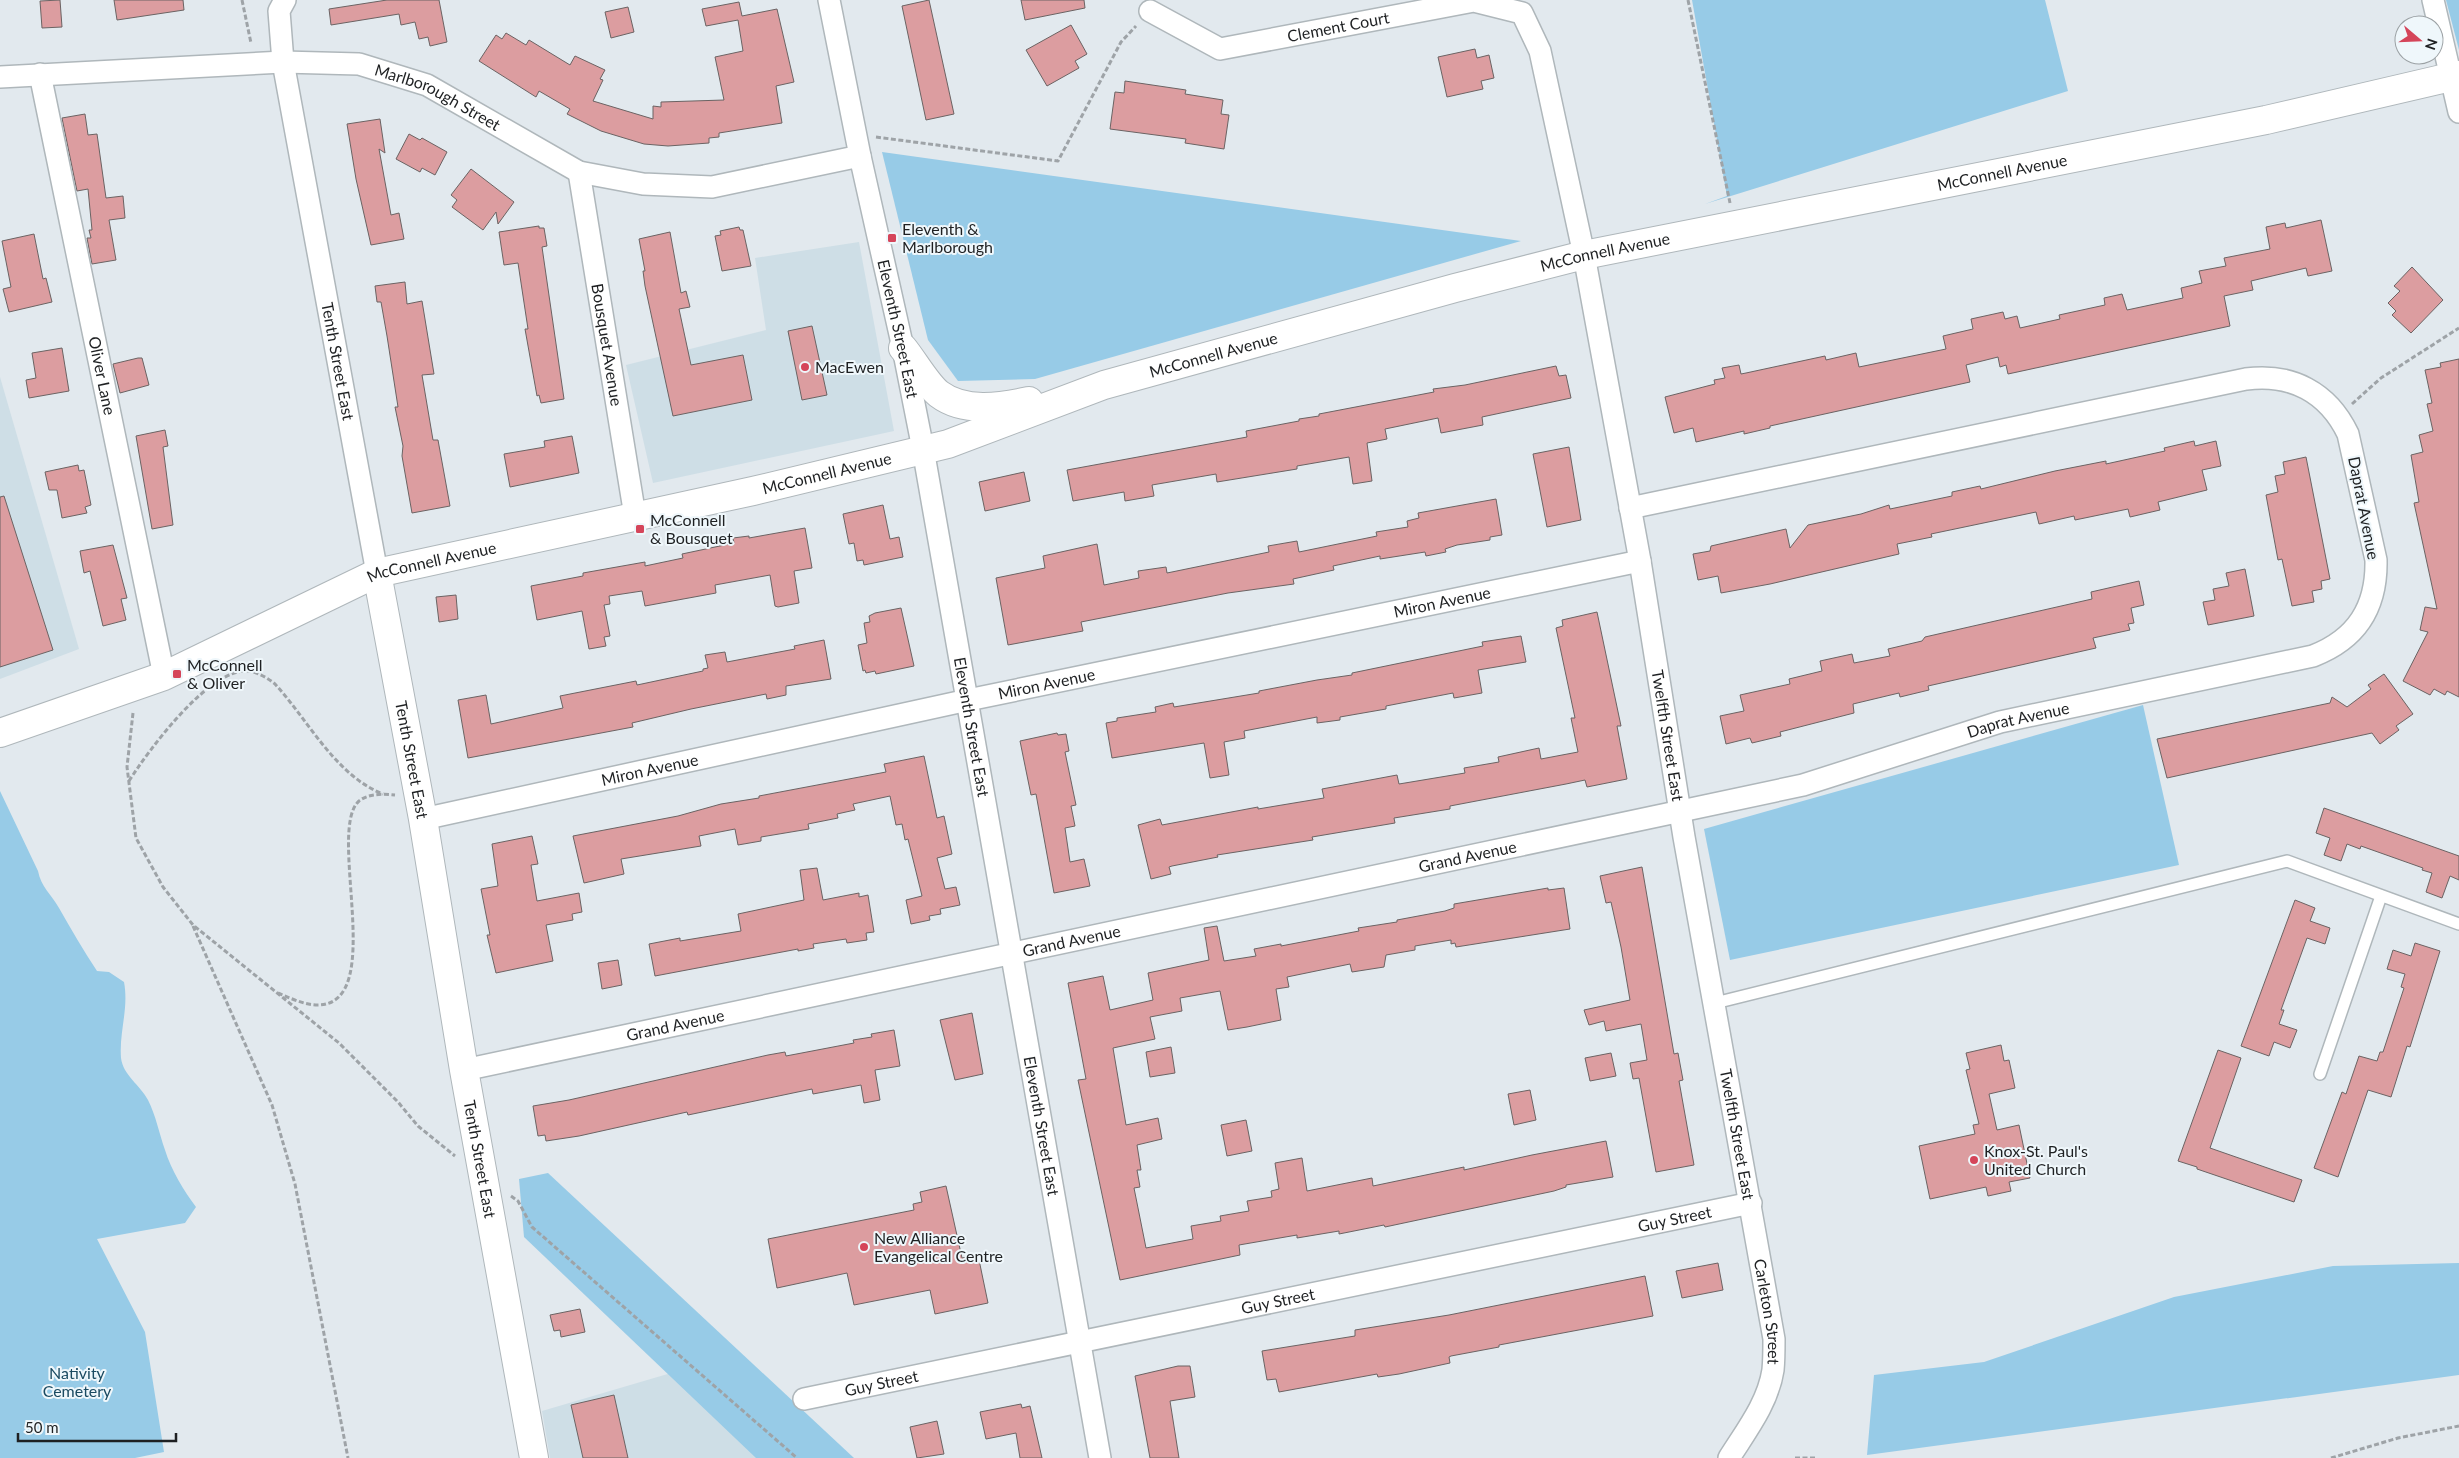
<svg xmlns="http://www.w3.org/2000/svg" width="2459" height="1458" viewBox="0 0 2459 1458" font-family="Lato,sans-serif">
	<rect width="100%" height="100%" fill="#e2e9ee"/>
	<g fill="#cedee6">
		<polygon points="859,242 894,431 653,483 626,365 766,330 755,258"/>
		<polygon points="0,377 79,649 0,679"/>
		<polygon points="671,1373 760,1458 550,1458 542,1411"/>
	</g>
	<g fill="#97cbe7">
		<polygon points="1692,0 2045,0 2068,91 1705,204 1727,196"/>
		<polygon points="2446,0 2459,0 2459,50"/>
		<polygon points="882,152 1521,241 1035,379 958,381 928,340"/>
		<polygon points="2143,705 2179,865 1730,960 1704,829"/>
		<path d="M 0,791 L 38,871 C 41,887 51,894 59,908 C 71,929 83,950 97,971 L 109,972 L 124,982 C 129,1009 119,1031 121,1058 C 123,1075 140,1085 148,1100 C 156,1116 159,1133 165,1150 C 171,1170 184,1191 196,1207 L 185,1223 L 97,1239 L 145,1332 L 164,1452 L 135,1458 L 0,1458 Z"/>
		<polygon points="548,1173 854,1458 756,1458 524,1237 519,1179"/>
		<polygon points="2459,1263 2459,1375 1867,1455 1874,1375 1984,1362 2174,1297 2333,1266"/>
	</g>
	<g fill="#dc9da0" stroke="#6b6363">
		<polygon points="60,0 62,27 42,28 40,1"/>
		<polygon points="114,0 183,0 184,10 117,20"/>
		<polygon points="387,0 439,0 447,42 430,46 428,37 419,39 415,22 401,25 399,14 331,25 329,9"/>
		<polygon points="929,0 954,114 926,120 902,6"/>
		<polygon points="1021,0 1084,0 1085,8 1025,20"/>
		<polygon points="739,2 742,16 777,9 794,82 776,86 782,123 719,133 719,137 709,138 709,143 668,146 644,144 601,131 567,114 570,109 539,91 536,97 479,61 496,35 502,39 506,33 526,45 529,40 570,65 575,56 605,70 600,79 603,80 593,101 653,119 653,106 661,107 661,102 724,100 715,57 743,51 738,20 706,26 702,9"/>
		<polygon points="628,7 634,32 611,38 605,12"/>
		<polygon points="1071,25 1087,54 1075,61 1079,68 1047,86 1026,50"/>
		<polygon points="1475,49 1477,58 1489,55 1494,78 1481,81 1483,89 1447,97 1438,57"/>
		<polygon points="1125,81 1186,90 1185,94 1223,100 1221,114 1229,115 1224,149 1185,143 1186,139 1110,129 1115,92 1124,93"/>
		<polygon points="85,114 88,135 97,134 106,198 123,196 125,218 109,220 116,260 92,264 87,238 91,238 89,230 92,230 88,189 77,191 62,118"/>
		<polygon points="380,119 385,153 379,149 391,215 399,213 404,239 371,245 356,179 347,124"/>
		<polygon points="409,134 420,140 422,138 447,152 435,175 422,168 420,172 396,159"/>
		<polygon points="471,169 514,202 498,224 496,212 483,230 452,207 457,200 451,195"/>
		<polygon points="2321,220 2332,271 2308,276 2306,268 2251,281 2253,290 2224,296 2230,326 2008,374 2006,365 2000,367 1998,357 1966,365 1970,382 1770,426 1770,428 1744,434 1744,431 1696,442 1693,428 1674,433 1665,397 1715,384 1714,380 1725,378 1722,368 1739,365 1741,374 1746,373 1825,356 1826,360 1856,353 1859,367 1946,349 1943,336 1973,329 1971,319 2003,312 2005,319 2017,316 2020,328 2060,319 2059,315 2105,305 2104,298 2122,294 2127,310 2183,298 2181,288 2202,283 2199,271 2226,266 2224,258 2270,249 2266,227 2285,223 2286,228"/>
		<polygon points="539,226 539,228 544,228 547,246 542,247 564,399 541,403 539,395 537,396 525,329 528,329 518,263 504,265 499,232"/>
		<polygon points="739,227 740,230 743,230 751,266 722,271 715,236 721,235 720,231"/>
		<polygon points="670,232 681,293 686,291 690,307 679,309 691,365 743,355 752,400 673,416 645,286 643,271 645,271 639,239"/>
		<polygon points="34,234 43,279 46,278 52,302 9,312 3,289 11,287 2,241"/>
		<polygon points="2412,267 2443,300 2411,333 2392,315 2396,311 2388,303 2400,291 2394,286"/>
		<polygon points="405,282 407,304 422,301 434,374 422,375 433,440 438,440 450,506 412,513 402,456 403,446 395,407 398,407 387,336 381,302 377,302 375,286"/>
		<polygon points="812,326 827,395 802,400 788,331"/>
		<polygon points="62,348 69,391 29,398 26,380 36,378 32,353"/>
		<polygon points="138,358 142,358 149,385 120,393 113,364"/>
		<polygon points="2459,359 2459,697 2447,691 2445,695 2434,689 2430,695 2403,681 2428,632 2420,630 2425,607 2437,609 2414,503 2419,502 2411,455 2423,452 2419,435 2433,431 2427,404 2432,403 2425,370 2441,367 2440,363"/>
		<polygon points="1556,366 1559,376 1566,375 1571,398 1482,417 1483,425 1441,433 1438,418 1385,429 1387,439 1367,443 1372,481 1353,484 1349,457 1297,466 1297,469 1217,482 1216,474 1152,485 1154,496 1125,501 1124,492 1073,501 1067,470 1247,437 1246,431 1299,421 1299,419 1319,416 1319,414 1434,392 1433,389 1465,385"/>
		<polygon points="165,430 168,446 163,447 173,525 152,529 136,436"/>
		<polygon points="572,436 579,473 510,487 504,454 545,447 544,441"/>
		<polygon points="2194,441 2195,446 2216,441 2221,466 2202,470 2207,490 2158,502 2160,510 2130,517 2128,509 2075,520 2074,516 2039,524 2036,512 1931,534 1932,537 1897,544 1899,554 1770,584 1721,593 1718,576 1698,580 1693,554 1710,551 1711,546 1786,529 1790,548 1808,525 1861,514 1889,505 1890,509 1952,496 1952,492 1980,486 1981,489 2055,471 2106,461 2106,464 2165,451 2164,448"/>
		<polygon points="1569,447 1581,520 1547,527 1533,454"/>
		<polygon points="2306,457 2330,579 2321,581 2322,589 2312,591 2314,602 2292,606 2282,559 2278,560 2266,495 2278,492 2275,476 2285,474 2283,462"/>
		<polygon points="78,465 79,471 84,470 91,505 85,507 87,513 62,518 57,490 49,490 45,472"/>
		<polygon points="1024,472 1030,501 985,511 979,482"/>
		<polygon points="4,496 53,650 0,667 0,497"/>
		<polygon points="1496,499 1502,535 1490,537 1490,540 1457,545 1445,549 1446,552 1426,556 1425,552 1380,559 1380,556 1333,566 1334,570 1293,579 1294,584 1228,593 1081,622 1083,631 1008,645 996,578 1045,568 1043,556 1097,544 1104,585 1139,578 1138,571 1166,567 1167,573 1269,552 1268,546 1297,541 1299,552 1377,536 1376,532 1408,527 1407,521 1419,518 1418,513"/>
		<polygon points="883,505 890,539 899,537 903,557 864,565 863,560 857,561 854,543 849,544 843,514"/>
		<polygon points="805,528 812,568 794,571 799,603 778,607 775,606 770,575 715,585 716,593 645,606 642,591 609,596 610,604 604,605 610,636 604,637 606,646 589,649 582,611 537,620 531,586 583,576 583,573 645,562 645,566 683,558 682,554 734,543 733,538 749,536 749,538"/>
		<polygon points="113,545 127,598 121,599 126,620 103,626 90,571 84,573 80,551"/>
		<polygon points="2245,569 2254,616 2208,625 2203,602 2215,600 2213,589 2229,586 2226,573"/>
		<polygon points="2139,581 2144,605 2131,608 2134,623 2128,624 2130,630 2093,638 2096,648 1928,686 1929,690 1900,697 1899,693 1853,704 1854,713 1780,732 1781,736 1752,743 1750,738 1726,744 1720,716 1744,711 1740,695 1790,684 1789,679 1822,671 1820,661 1852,654 1854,663 1890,656 1888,649 1922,641 1925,637 2092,599 2091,592"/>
		<polygon points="456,595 458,619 439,622 436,597"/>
		<polygon points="901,608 914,666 876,674 875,671 866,673 865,670 863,671 858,645 867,643 864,623 870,622 869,616 875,613"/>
		<polygon points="1597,612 1621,726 1617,726 1627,779 1587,787 1585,780 1566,784 1450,806 1450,809 1394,818 1395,823 1312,837 1313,840 1217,855 1218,857 1172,866 1169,867 1171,874 1151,879 1138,825 1160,819 1162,825 1258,807 1258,809 1324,798 1322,789 1397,775 1399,784 1465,773 1464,768 1499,762 1498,757 1539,748 1541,759 1578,752 1571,718 1575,718 1556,628 1563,626 1562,620"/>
		<polygon points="1521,636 1526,662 1478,670 1482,693 1454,698 1453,693 1386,706 1386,709 1340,717 1340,720 1317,723 1317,717 1244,731 1245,738 1224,742 1229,775 1210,778 1204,743 1112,758 1106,723 1117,721 1117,718 1156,712 1155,707 1173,703 1174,707 1259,693 1259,691 1317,680 1352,675 1352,673 1483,646 1482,642"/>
		<polygon points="824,640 831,679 786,686 786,695 767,699 766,694 691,709 632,723 633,727 468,758 458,700 486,695 491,724 563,708 560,696 636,681 637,685 703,671 703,669 708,668 705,655 725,652 727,662 795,649 794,646"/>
		<polygon points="2384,674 2413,714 2396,726 2399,730 2380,744 2372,733 2167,778 2157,739 2330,703 2332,697 2347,707 2371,689 2368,685"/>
		<polygon points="1057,733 1058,735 1066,734 1069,751 1065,752 1076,805 1071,806 1075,826 1065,828 1070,862 1084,859 1090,886 1054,893 1036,794 1031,795 1020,741"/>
		<polygon points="924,756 937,818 944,816 952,854 937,858 945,889 956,887 960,905 940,909 941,914 929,916 930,920 911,924 906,900 922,896 908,839 905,840 902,824 896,825 890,796 853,804 855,810 837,814 838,818 808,824 809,829 761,837 761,841 738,845 735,829 699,836 701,846 621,859 624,874 584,883 573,836 678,816 721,804 759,798 759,796 886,772 884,764"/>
		<polygon points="2324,808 2459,856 2459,880 2450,876 2442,898 2426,892 2432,873 2422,870 2423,868 2361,846 2360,849 2347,844 2341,861 2324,855 2330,838 2316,833"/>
		<polygon points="532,836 538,864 531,865 537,901 579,893 582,912 572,914 573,920 546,925 553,961 496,973 487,935 490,935 481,889 498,886 492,844"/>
		<polygon points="1642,867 1674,1054 1678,1053 1683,1080 1679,1081 1694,1165 1656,1172 1639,1078 1633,1079 1630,1063 1647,1060 1641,1024 1606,1031 1604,1021 1589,1025 1584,1010 1630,1000 1621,947 1611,902 1606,903 1600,876"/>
		<polygon points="817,868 823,900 859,893 859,897 868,895 874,932 866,933 867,940 847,943 846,939 813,944 814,948 798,951 798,949 655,976 649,944 680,938 680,941 741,931 738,914 804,900 800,870"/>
		<polygon points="1548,888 1548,890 1564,888 1570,929 1456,947 1455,943 1451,944 1451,940 1415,946 1415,950 1386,955 1384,967 1352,972 1350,964 1287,977 1289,987 1276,989 1281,1020 1247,1027 1228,1030 1220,991 1180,998 1182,1011 1150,1017 1155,1039 1113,1048 1126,1125 1158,1118 1162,1139 1137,1145 1141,1170 1137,1170 1140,1187 1134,1188 1146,1248 1193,1239 1191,1226 1221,1221 1220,1216 1249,1211 1247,1201 1272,1197 1271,1191 1279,1189 1275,1163 1302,1158 1307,1191 1372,1178 1373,1186 1464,1167 1464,1170 1532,1155 1606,1141 1613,1177 1566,1185 1566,1187 1554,1191 1385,1227 1384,1225 1339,1234 1339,1231 1297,1238 1297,1235 1239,1245 1240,1255 1120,1280 1078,1080 1086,1079 1068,983 1103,976 1110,1010 1153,1000 1148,973 1209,960 1204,928 1217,926 1224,961 1256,956 1254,949 1281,944 1281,946 1359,931 1358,928 1397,922 1397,920 1445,911 1454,908 1454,904"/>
		<polygon points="2295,900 2315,908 2310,921 2330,928 2325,944 2307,938 2281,1010 2284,1010 2279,1024 2297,1030 2290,1048 2274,1042 2269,1056 2241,1046"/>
		<polygon points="2415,943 2440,951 2410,1047 2407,1046 2391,1097 2368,1090 2338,1177 2314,1168 2342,1092 2346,1094 2359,1056 2377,1061 2380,1052 2383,1052 2404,988 2401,987 2405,974 2387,969 2393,950 2411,956"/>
		<polygon points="618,960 622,985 602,989 598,963"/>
		<polygon points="972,1013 983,1074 955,1080 940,1020"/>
		<polygon points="894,1030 900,1066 875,1070 880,1100 864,1103 861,1085 813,1094 812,1089 688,1115 687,1112 579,1136 546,1141 545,1135 538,1136 533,1106 569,1100 768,1055 785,1052 786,1056 854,1043 853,1040 872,1037 871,1034"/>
		<polygon points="2001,1045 2004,1061 2009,1060 2015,1088 1989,1094 1997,1130 2019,1125 2030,1178 2009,1182 2011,1191 1988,1196 1986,1187 1930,1199 1919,1146 1975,1134 1973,1125 1979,1124 1966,1070 1970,1069 1966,1053"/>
		<polygon points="1171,1047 1175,1073 1150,1077 1146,1052"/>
		<polygon points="2218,1050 2241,1058 2210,1148 2302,1180 2294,1202 2197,1169 2197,1167 2178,1161"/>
		<polygon points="1611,1053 1616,1076 1590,1081 1585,1058"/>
		<polygon points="1530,1090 1536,1120 1514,1125 1508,1094"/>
		<polygon points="1246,1120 1252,1151 1227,1156 1221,1125"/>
		<polygon points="946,1186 962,1258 978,1255 988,1303 935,1314 930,1290 854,1305 847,1273 777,1288 768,1239 914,1210 913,1204 922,1202 920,1192"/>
		<polygon points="1718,1263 1723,1290 1682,1298 1676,1271"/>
		<polygon points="1645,1276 1653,1316 1499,1345 1499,1347 1451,1356 1449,1357 1450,1363 1399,1374 1378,1377 1377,1374 1279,1392 1276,1379 1267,1380 1262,1351 1355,1336 1355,1330 1449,1315"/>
		<polygon points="580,1309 585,1332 561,1337 560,1330 554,1331 550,1315"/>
		<polygon points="1178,1366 1190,1366 1195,1397 1170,1401 1179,1458 1150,1458 1135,1376"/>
		<polygon points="614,1395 628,1458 583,1458 571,1405"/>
		<polygon points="1021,1404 1022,1408 1030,1406 1042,1458 1020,1458 1016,1433 986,1439 980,1412"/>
		<polygon points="937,1421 944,1454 917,1458 910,1427"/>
	</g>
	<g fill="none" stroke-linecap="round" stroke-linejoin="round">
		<defs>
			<g id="lane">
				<polyline points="1715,1003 2287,861 2459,924"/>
				<polyline points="2320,1074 2381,896"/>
			</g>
			<g id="street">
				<path id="s1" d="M 285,0 L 279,11 L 283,62 L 377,573"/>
				<path id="s2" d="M 829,0 L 860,156 L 903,348 L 923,449 L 1100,1458"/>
				<polyline points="2433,0 2459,112"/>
				<path id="s3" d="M 1150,11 L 1220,49 L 1474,1 L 1522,13 L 1540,51 L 1584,255 L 1640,561 L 1684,837 L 1774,1339 C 1774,1349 1774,1360 1773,1370 C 1768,1403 1746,1431 1729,1458"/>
				<path id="s4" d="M 40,74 L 164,676"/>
				<path id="s5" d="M 0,77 L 283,62 L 359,64 L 427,85 L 579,172 L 643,184 L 712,187 L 860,156"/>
				<path id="s6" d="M 579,172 L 635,516"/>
				<path id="s7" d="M 423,819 L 968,700 L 1640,561"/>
				<path id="s8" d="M 464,1070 L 1803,785 L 2000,722 L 2313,656 C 2357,639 2377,607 2376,560 L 2348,434 C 2328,392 2291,373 2246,379 L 1630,508"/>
				<path id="s9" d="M 804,1399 L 1751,1203"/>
			</g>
			<g id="secondary">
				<path d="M 903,348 C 913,360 927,385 939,394 C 964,413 1001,407 1029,401"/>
				<path id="s10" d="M 377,573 L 423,819 L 464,1070 L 534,1458"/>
				<path id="s11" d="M 0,733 L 164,676 L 377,573 L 753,491 L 948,444 L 1104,385 L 1455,288 L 1584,255 L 2266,120 L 2459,75"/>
			</g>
		</defs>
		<use href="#lane" stroke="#afb7bb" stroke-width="14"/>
		<use href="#street" stroke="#afb7bb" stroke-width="24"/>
		<use href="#secondary" stroke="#afb7bb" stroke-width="30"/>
		<g stroke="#9ea3a7" stroke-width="3" stroke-dasharray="5 2.5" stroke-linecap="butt">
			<polyline points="242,0 251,43"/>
			<polyline points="1688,0 1730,203"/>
			<polyline points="876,137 1058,161 1121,42 1136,26"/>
			<polyline points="2352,404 2381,378 2459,328"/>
			<polyline points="133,713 127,767 136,838 163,887 193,925 339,1043 398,1102 418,1126 455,1156"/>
			<path d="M 129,781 C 148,751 209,668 248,671 C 257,672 268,678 275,684 C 308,720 336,776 383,794"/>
			<polyline points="193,926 272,1105 295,1184 348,1458"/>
			<path d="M 278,993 C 290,998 304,1005 318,1005 C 388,1004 326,830 359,801 C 369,793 384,794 395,795"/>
			<polyline points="511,1196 518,1201 532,1227 797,1458"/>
			<polyline points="1795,1458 1815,1458"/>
			<polyline points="2331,1458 2398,1438 2459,1426"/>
		</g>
		<use href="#lane" stroke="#fff" stroke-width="11"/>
		<use href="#street" stroke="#fff" stroke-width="21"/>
		<use href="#secondary" stroke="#fff" stroke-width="28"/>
	</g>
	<g fill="#d5455a" stroke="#eff7fb" stroke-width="2">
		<rect x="887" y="233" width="10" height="10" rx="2.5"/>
		<circle cx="805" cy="367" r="5"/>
		<rect x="635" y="524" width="10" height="10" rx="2.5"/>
		<rect x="172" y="669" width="10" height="10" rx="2.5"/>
		<circle cx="1974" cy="1160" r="5"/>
		<circle cx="864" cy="1247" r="5"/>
	</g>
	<g text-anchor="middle" stroke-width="4" stroke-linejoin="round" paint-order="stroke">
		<g font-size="16" fill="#1e2022" stroke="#eff7fb">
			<text dy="6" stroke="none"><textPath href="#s3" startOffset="200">Clement Court</textPath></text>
			<text dy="6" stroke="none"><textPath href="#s5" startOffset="445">Marlborough Street</textPath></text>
			<text dy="6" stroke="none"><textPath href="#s11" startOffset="2086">McConnell Avenue</textPath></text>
			<text dy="6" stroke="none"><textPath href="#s11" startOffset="1681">McConnell Avenue</textPath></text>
			<text dy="6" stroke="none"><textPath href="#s2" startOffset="336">Eleventh Street East</textPath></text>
			<text dy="6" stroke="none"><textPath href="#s6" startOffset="175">Bousquet Avenue</textPath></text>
			<text dy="6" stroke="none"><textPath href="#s11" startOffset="1276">McConnell Avenue</textPath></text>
			<text dy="6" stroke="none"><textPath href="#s1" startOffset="368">Tenth Street East</textPath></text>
			<text dy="6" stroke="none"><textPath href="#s4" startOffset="308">Oliver Lane</textPath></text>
			<text dy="6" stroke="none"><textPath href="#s11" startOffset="871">McConnell Avenue</textPath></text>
			<text transform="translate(2364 508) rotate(79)" y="6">Daprat Avenue</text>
			<text dy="6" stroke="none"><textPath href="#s11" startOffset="466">McConnell Avenue</textPath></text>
			<text dy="6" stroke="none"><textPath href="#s7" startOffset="1042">Miron Avenue</textPath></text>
			<text dy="6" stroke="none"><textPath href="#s7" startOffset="638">Miron Avenue</textPath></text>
			<text dy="6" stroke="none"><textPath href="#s8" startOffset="1594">Daprat Avenue</textPath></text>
			<text dy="6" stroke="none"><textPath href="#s2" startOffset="741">Eleventh Street East</textPath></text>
			<text dy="6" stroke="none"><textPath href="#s3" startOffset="1126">Twelfth Street East</textPath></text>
			<text dy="6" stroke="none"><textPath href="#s10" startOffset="190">Tenth Street East</textPath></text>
			<text dy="6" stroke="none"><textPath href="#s7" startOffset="232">Miron Avenue</textPath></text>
			<text dy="6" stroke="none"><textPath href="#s8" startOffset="1026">Grand Avenue</textPath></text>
			<text dy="6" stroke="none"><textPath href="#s8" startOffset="621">Grand Avenue</textPath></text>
			<text dy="6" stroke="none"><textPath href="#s8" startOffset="216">Grand Avenue</textPath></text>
			<text dy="6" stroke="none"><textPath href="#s2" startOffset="1146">Eleventh Street East</textPath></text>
			<text dy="6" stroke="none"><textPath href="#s3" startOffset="1531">Twelfth Street East</textPath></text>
			<text dy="6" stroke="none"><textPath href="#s10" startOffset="595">Tenth Street East</textPath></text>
			<text dy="6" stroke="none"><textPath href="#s9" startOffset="889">Guy Street</textPath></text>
			<text dy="6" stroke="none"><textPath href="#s9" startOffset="484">Guy Street</textPath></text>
			<text dy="6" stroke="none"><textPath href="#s3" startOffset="1711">Carleton Street</textPath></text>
			<text dy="6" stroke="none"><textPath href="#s9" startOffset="79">Guy Street</textPath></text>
		</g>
		<g font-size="16" fill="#1e2022" stroke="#eff7fb" text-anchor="start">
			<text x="902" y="235">Eleventh &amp;<tspan x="902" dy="18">Marlborough</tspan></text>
			<text x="815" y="373">MacEwen</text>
			<text x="650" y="526">McConnell<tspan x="650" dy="18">&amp; Bousquet</tspan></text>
			<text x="187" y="671">McConnell<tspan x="187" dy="18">&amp; Oliver</tspan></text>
			<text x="1984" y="1157">Knox-St. Paul's<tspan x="1984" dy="18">United Church</tspan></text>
			<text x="874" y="1244">New Alliance<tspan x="874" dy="18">Evangelical Centre</tspan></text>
		</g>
		<g font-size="16" fill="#1a4a61" stroke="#eff7fb">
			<text x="77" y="1379">Nativity<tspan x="77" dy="18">Cemetery</tspan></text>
		</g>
	</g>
	<g transform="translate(2419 40) rotate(109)"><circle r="24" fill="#eff7fb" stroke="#9ba1a4"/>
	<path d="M0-4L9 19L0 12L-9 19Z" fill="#d5455a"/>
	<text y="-8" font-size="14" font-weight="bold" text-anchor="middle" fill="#1e2022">N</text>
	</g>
	<path d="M18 1433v8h158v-8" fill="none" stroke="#1e2022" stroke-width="2.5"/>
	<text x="25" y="1433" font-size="15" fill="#1e2022" stroke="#eff7fb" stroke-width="4" paint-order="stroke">50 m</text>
</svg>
